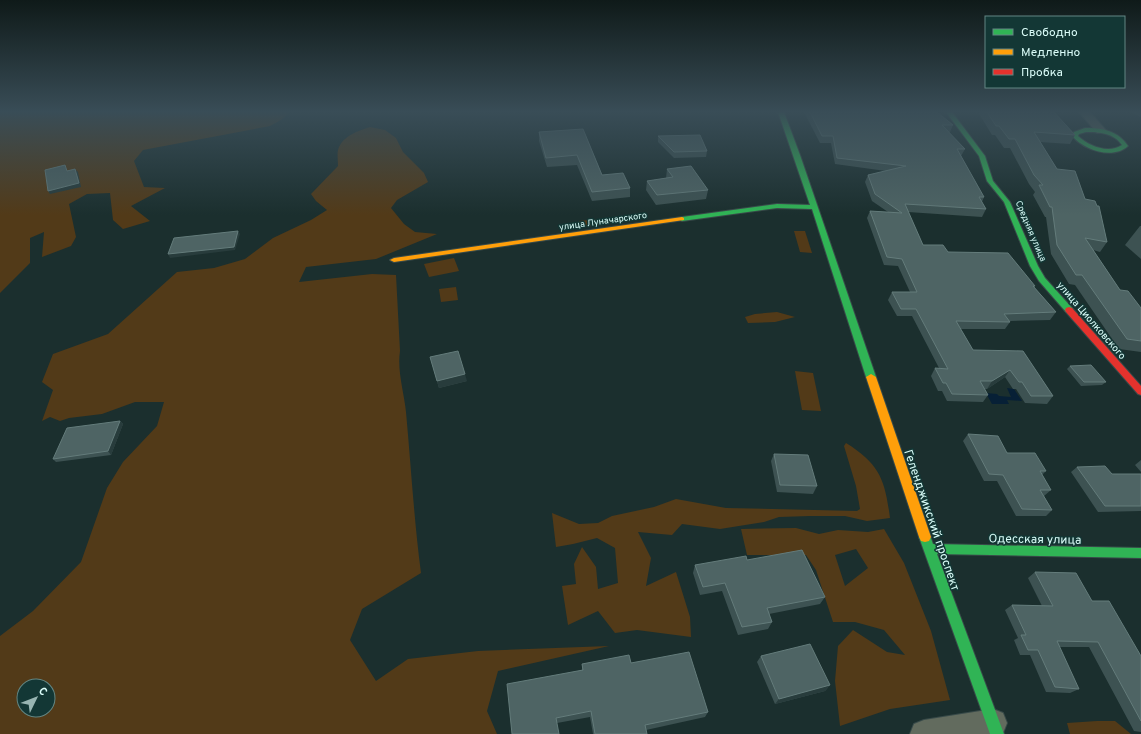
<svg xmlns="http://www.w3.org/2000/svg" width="1141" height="734" viewBox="0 0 1141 734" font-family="Overpass,sans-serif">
	<rect width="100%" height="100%" fill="#1b2f2e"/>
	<g fill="#523a18" fill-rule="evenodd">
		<polygon points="0,112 290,112 281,120 270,126 143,150 134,161 144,187 165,188 131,206 150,221 123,229 113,220 110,193 87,194 69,204 76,237 71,246 42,257 44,232 30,238 30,263 0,293"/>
		<path d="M 370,127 L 385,130 L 396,138 L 403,152 L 424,173 L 428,182 L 397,200 L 391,208 L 404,224 L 415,232 L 437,234 L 376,259 L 306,267 L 299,282 L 372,274 L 396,275 L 400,351 C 397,371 404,392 406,412 C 411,466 414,520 421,573 L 362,609 L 350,640 L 376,681 L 408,659 L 478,651 L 609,646 L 498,671 L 487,711 L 497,734 L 0,734 L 0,636 L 33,611 L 81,562 L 107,488 L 123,462 L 157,426 L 164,402 L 135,402 L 102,414 L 69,418 L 60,421 L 50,417 L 42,421 L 53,390 L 42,382 L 53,354 L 108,334 L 177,272 L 214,268 L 245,259 L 273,238 L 311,220 L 327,210 L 316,201 L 311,194 L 338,166 C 338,161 337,154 338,150 C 342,136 358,131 370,127 ZM 24,686 L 48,686 L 48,710 L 24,710 Z"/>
		<polygon points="602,219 604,225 581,227 579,221"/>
		<polygon points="794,231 805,231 812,253 800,252"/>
		<polygon points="454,258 459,271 429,277 424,264"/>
		<polygon points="456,287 458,300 441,302 439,289"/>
		<polygon points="777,312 795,317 775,322 748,323 745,317 755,314"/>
		<polygon points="795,371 813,373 821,411 802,410"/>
		<path d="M 846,443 C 880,464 885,480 890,518 L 867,521 L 845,516 L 810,516 L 779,517 L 764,522 L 720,529 L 682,524 L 672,535 L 638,532 L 651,558 L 646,586 L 676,572 L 690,617 L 691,637 L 637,630 L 615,633 L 598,611 L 568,625 L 562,586 L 576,584 L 574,564 L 582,547 L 596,567 L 598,589 L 618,583 L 615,548 L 597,538 L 573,544 L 556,547 L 552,513 L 579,524 L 598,523 L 612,516 L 654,507 L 676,499 L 726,508 L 857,511 L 860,509 L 856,486 L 844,446 Z"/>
		<path d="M 796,528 L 819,534 L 838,530 L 868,532 L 884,529 L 904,563 L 931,631 L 950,700 L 890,709 L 840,726 L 835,681 L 838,646 L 853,630 L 887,652 L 905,655 L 884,630 L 855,622 L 833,622 L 816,570 L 806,555 L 747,555 L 741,529 ZM 856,549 L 868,568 L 845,586 L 835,555 Z"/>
		<polygon points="1097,721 1115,721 1131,734 1070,734 1067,723"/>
	</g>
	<polygon fill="#072036" points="1007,388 1014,389 1022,401 1007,400 1009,404 992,404 986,393 997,394 999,396 1011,397"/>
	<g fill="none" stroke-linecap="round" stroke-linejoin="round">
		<defs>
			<g id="street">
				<polygon points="1079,112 1090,112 1105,129 1107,131 1105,133 1097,133"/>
				<polygon points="993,709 1003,713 1007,723 1003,733 1000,734 910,734 914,724 924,720"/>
			</g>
			<g id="fast">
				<polygon points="778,112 784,112 800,155 876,377 874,379 871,380 866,377 812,209 777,208 682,221 679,219 682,217 777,204 810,205"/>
				<polygon points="946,112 952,112 985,156 993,181 1010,202 1038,266 1045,278 1072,308 1073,310 1072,312 1066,312 1039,281 1030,266 1004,202 987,181 979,156"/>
				<path d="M 1091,128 C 1106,129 1119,132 1128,146 C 1113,160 1084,150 1072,136 L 1074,132 L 1085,128 ZM 1086,132 C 1099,132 1114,133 1122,145 C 1108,154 1089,146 1078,136 L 1079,134 Z"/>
				<polygon points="925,532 929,533 933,544 1141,548 1141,558 937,554 1004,734 990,734 919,537 921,533"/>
			</g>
			<g id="slow">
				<polygon points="682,217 684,218 684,220 394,262 390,260 394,258"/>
				<polygon points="871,374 876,377 931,537 929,541 925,542 921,541 919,537 866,377"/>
			</g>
			<polygon id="jam" points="1069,307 1072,308 1141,386 1141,395 1138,394 1066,312 1065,310 1066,308"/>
		</defs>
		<use href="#street" stroke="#384a49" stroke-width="2"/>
		<use href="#fast" stroke="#384a49" stroke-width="2"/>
		<use href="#slow" stroke="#384a49" stroke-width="2"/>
		<use href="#jam" stroke="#384a49" stroke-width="2"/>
		<use href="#street" fill="#626b5e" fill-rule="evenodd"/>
		<use href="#fast" fill="#30b455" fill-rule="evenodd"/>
		<use href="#slow" fill="#ff9f0a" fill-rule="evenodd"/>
		<use href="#jam" fill="#e5322d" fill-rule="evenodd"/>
	</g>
	<g fill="#3d5252">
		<polygon points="804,112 937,112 953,125 950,132 948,132 965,149 961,156 984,197 982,202 986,209 982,217 908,212 923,245 948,252 1035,286 1034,287 1056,312 1050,320 1010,321 1010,322 1005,329 960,329 973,350 1023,351 1053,396 1047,404 1025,403 1016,389 1013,389 1005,377 987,389 985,389 988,395 983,402 947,401 942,391 938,391 931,376 935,368 939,368 912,316 897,316 888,300 892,292 910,292 898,266 884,265 867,218 870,211 888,212 872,201 865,182 868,175 886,171 835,164 831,143 820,143"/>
		<polygon points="978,112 1054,112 1075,135 1070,144 1040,142 1057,169 1085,199 1107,242 1100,252 1093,250 1120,290 1141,308 1141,352 1119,349 1075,285 1069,284 1051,254 1046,217 1045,217 1033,195 1035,192 1029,184 1010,148 1004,148 995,135 992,135"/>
		<polygon points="1130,112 1141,112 1141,117"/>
		<polygon points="583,129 602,175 630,188 630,197 592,201 577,165 547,167 539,141 539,132"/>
		<polygon points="658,136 707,151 706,157 674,158 658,142"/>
		<polygon points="667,169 708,190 706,199 656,205 646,190 647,181 666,178"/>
		<polygon points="1140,226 1141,226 1141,259 1125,245"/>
		<polygon points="430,357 467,381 439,388"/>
		<polygon points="1070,366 1106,382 1102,385 1081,386 1067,369"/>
		<polygon points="120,421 123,424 111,455 56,462 53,459"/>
		<polygon points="968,434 1046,471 1042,475 1051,490 1044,496 1052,510 1046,516 1016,516 997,481 984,481 963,441"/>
		<polygon points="774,454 817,486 813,494 777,492 771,461"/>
		<polygon points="1141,460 1141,472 1135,465"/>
		<polygon points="1077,467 1112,474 1141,474 1141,511 1098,512 1071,472"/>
		<polygon points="747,560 825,597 820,604 769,614 772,622 768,629 738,635 722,591 700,595 693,573 695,565"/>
		<polygon points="1035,572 1092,601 1141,656 1141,732 1134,731 1089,647 1059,647 1079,689 1070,693 1046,692 1030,655 1020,655 1014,640 1018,638 1005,610 1012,605 1042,606 1028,578"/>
		<polygon points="761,656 830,685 825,691 775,704 757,662"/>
		<polygon points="631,663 708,712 705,717 646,730 647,734 593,734 590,717 557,723 512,734 582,670 582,664"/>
	</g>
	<g fill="#283c3c">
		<polygon points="75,169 78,172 81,187 50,194 48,191"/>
		<polygon points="238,231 240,234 235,250 170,258 168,254"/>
		<polygon points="1010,370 1005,377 987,389 992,381"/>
		<polygon points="465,374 467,381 439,388 437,381"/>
		<polygon points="120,421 123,424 111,455 108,451"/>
		<polygon points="830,685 825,691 775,704 779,699"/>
	</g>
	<g fill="#4e6464" stroke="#647c7b">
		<polygon points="810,112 937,112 953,125 942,125 965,149 957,149 984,197 979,197 986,209 905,204 923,245 943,245 948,252 1008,253 1035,286 1033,286 1056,312 1004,314 1010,322 956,321 973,350 1023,351 1053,396 1031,396 1022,382 1019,382 1010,370 992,381 980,381 988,395 952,394 946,383 943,383 935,368 948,369 916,309 901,309 892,292 917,292 902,259 887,257 870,211 902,213 875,194 868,175 906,166 837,158 833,136 822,136"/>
		<polygon points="987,112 1054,112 1075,135 1034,132 1057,169 1075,171 1085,199 1095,201 1097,206 1099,206 1107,242 1085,238 1120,290 1128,291 1141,308 1141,341 1127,339 1082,275 1076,275 1057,245 1052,207 1050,207 1039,185 1043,185 1034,175 1015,139 1009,139 999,126 996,126"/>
		<polygon points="583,129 602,175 623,173 630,188 592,192 577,155 546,158 539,132"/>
		<polygon points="700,135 707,151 674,152 658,136"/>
		<polygon points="65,165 67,171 75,169 79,183 48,191 45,170"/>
		<polygon points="691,166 708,190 657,195 647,181 673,177 667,169"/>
		<polygon points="238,231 234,247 168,254 174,238"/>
		<polygon points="458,351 465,374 437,381 430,357"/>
		<polygon points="1091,365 1106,382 1084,382 1070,366"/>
		<polygon points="120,421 108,451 53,459 67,428"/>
		<polygon points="968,434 998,436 1007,453 1035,453 1046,471 1040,471 1051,490 1040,490 1052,510 1022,509 1003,475 989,474"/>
		<polygon points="774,454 808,455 817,486 780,485"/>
		<polygon points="1105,466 1112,474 1141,474 1141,506 1105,506 1077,467"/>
		<polygon points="802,550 825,597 767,608 772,622 742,627 725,583 703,587 695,565 746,556 747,560"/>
		<polygon points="1035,572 1076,573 1092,601 1109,601 1141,656 1141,721 1098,642 1057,641 1079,689 1055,687 1038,650 1028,650 1021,635 1026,635 1012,605 1053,606"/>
		<polygon points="810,644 830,685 779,699 761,656"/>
		<polygon points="689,652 708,712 645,725 647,734 595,734 591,711 556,718 559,734 512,734 507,684 583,670 582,664 629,655 631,663"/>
	</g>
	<linearGradient id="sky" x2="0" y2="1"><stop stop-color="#0f1a19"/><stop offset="0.52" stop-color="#394d57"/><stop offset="1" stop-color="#394d57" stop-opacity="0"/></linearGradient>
	<rect width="1141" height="215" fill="url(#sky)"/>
	<g text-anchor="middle" stroke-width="3" stroke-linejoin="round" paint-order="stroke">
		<g font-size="9" fill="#dbfdf9" stroke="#133735">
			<text transform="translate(603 221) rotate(-8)" y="3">улица Луначарского</text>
			<text transform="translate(1031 231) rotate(67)" y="3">Средняя улица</text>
		</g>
		<g font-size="10" fill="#dbfdf9" stroke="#133735">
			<text transform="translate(1092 320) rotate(49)" y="4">улица Циолковского</text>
		</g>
		<g font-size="12" fill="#dbfdf9" stroke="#133735">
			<text transform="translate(932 520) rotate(71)" y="4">Геленджикский проспект</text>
			<text transform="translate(1035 539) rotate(1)" y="4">Одесская улица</text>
		</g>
	</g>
	<rect x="985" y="16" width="140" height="72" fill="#133735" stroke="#638683"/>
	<rect x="993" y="29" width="20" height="6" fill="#30b455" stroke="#638683"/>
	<text x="1021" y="36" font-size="12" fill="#dbfdf9">Свободно</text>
	<rect x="993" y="49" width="20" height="6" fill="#ff9f0a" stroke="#638683"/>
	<text x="1021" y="56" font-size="12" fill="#dbfdf9">Медленно</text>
	<rect x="993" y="69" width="20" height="6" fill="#e5322d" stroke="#638683"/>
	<text x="1021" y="76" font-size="12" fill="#dbfdf9">Пробка</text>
	<g transform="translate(36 698) rotate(47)"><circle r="19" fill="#133735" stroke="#638683"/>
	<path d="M0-3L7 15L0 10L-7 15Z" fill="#98b5b2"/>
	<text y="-6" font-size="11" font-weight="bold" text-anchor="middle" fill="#dbfdf9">С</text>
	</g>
</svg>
